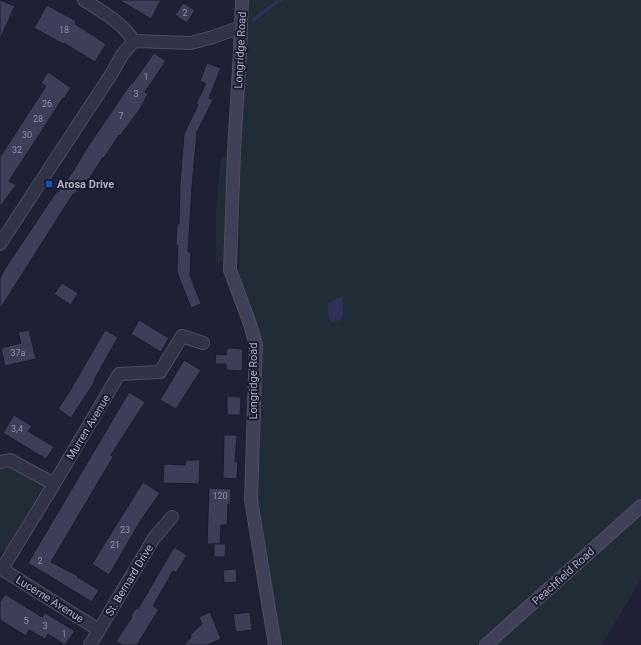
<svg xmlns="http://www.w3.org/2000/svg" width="641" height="645" viewBox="0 0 641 645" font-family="Roboto,sans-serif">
	<rect width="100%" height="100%" fill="#1f2035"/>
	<g fill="#212c36">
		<polygon points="248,0 641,0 641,579 602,645 281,645 257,497 261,393 260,347 239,272 240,150"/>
		<polygon points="221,157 227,157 223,262 216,263 216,212"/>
		<polygon points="10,464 41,482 43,488 6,549 0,553 0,467"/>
	</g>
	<polygon fill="#2f3158" points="343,296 343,313 341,320 330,322 328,312 328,303"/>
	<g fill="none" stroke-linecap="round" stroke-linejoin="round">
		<polyline stroke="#2f3158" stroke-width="3.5" points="253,20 280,0"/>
	</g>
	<g fill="#3d3e57" stroke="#1a1b2c">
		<polygon points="0,0 15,6 0,39"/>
		<polygon points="119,0 161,0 151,19"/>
		<polygon points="183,3 195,10 187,23 175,15"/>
		<polygon points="47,5 76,21 75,24 106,44 95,62 64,43 63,44 34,28"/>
		<polygon points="154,53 166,61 145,92 148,94 140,109 120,136 119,135 104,158 103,157 88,181 85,180 74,195 73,194 0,309 0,278 6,267 57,191 58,192 74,170 85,151 131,83 132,84"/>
		<polygon points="207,63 221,68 209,98 213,100 197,132 192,187 188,252 191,252 190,275 201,304 191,308 177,272 178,245 176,245 177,224 179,224 180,184 184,134 198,105 196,104 206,84 200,81"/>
		<polygon points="48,72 71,88 64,99 63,98 9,181 16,185 0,207 0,157 46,86 41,83"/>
		<polygon points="62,283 78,293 71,305 54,294"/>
		<polygon points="139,320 169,338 161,352 131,334"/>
		<polygon points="29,330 36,359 5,366 1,348 21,343 18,332"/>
		<polygon points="105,330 118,337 94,380 95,381 71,418 58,409 71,389"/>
		<polygon points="227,348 243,349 242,371 226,370 226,364 215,364 216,354 226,355"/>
		<polygon points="184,360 201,370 176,409 160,400"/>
		<polygon points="129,392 145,402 111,455 113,457 51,562 78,576 77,577 99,590 92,602 28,563"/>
		<polygon points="227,396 241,397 240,415 227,415"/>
		<polygon points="14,415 32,426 28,431 54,447 46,459 3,433"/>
		<polygon points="224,435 237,435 235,462 238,462 237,479 223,478"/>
		<polygon points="186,460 200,460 199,484 163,483 164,464 185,465"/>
		<polygon points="143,482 160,493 141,520 109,575 92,564"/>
		<polygon points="209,488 231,489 230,504 228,504 227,525 221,525 220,544 207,544"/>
		<polygon points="214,544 226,544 225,557 214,557"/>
		<polygon points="174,547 187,555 176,573 173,571 153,606 159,609 137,645 122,645 116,641 132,617 131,616 136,608 138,609"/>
		<polygon points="236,569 237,582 224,583 223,570"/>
		<polygon points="5,594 42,617 45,613 75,631 65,645 48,634 45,639 29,630 26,636 0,620 0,602"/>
		<polygon points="210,612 221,639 207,645 184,645 191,637 190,635 202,624 199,617"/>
		<polygon points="250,612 252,630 236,632 233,614"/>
	</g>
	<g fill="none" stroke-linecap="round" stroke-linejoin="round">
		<defs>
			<g id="street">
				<path d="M 84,0 C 103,12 120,21 134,41"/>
				<polyline points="0,244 112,73 122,55 134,41 191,43 213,37 241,27"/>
				<polyline points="0,462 10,460 54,484"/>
				<polyline points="0,568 99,630"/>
				<polyline points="2,569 54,484 119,374 160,372 182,336 203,343"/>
				<polyline points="90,645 154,538 172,517"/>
			</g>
			<g id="secondary">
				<polyline points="242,0 240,52 234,151 230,270 250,324 256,345 251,500 275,645"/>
				<polyline points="486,645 641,506"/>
			</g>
		</defs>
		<use href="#street" stroke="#4d4e61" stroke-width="14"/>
		<use href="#secondary" stroke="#4d4e61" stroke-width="14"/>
		<use href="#street" stroke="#323346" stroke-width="12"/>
		<use href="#secondary" stroke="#404059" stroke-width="12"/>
	</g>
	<rect fill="#1a4fb4" stroke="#18192a" stroke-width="1.5" x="45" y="180" width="8" height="8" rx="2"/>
	<g text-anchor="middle" stroke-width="4" stroke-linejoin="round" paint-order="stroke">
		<g font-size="9" fill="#9090a8">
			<text x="185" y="16">2</text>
			<text x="64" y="33">18</text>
			<text x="146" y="80">1</text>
			<text x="136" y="97">3</text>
			<text x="47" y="107">26</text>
			<text x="121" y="119">7</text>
			<text x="38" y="122">28</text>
			<text x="27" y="138">30</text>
			<text x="17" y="153">32</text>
			<text x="18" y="356">37a</text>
			<text x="17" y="432">3,4</text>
			<text x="220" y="499">120</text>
			<text x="125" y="533">23</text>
			<text x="115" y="548">21</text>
			<text x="40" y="564">2</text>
			<text x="26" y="624">5</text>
			<text x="45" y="629">3</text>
			<text x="64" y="637">1</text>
		</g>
		<g font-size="11" fill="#acacc3" stroke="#18192a">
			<text transform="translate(240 50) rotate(-87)" y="4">Longridge Road</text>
			<text transform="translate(253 381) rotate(-90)" y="4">Longridge Road</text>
			<text transform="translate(88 427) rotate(-59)" y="4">Murren Avenue</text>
			<text transform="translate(563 576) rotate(-42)" y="4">Peachfield Road</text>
			<text transform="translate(129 580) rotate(-59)" y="4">St. Bernard Drive</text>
			<text transform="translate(50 599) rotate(32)" y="4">Lucerne Avenue</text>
		</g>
		<g font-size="11" font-weight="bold" fill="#acacc3" stroke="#18192a" text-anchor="start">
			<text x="57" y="188">Arosa Drive</text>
		</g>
	</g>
</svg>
